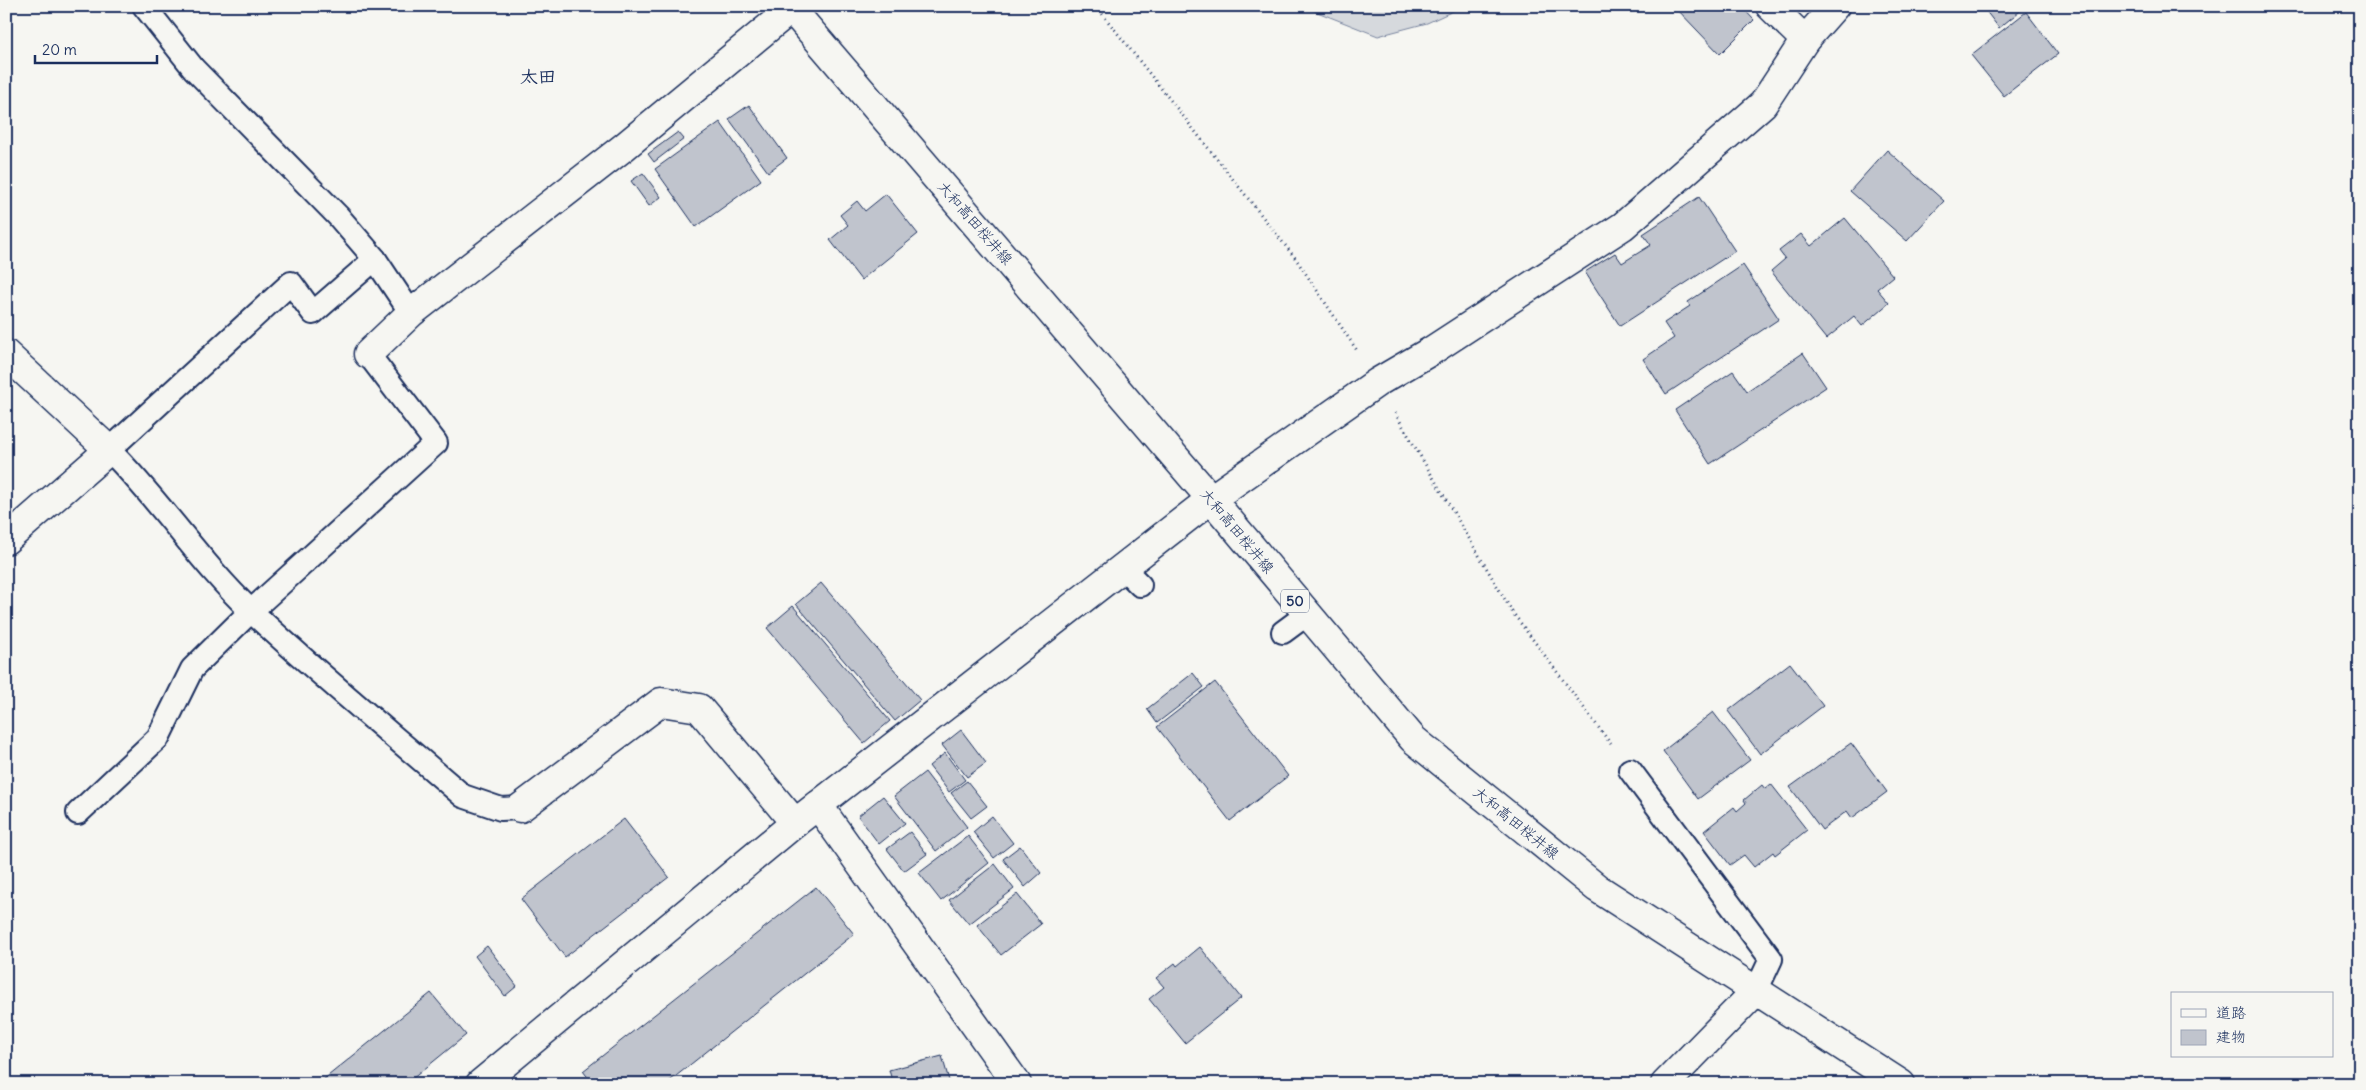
<svg xmlns="http://www.w3.org/2000/svg" width="2366" height="1090" viewBox="0 0 2366 1090" font-family="Delius,'Klee One',sans-serif">
	<rect width="100%" height="100%" fill="#f6f6f2"/>
	<filter id="ink" filterUnits="userSpaceOnUse"><feTurbulence type="fractalNoise" baseFrequency=".02" numOctaves="2"/><feDisplacementMap in="SourceGraphic" scale="10" xChannelSelector="R" yChannelSelector="G"/><feConvolveMatrix kernelMatrix="1 2 1 2 8 2 1 2 1" color-interpolation-filters="sRGB"/></filter>
	<g filter="url(#ink)">
		<polygon fill="#d6d9dd" stroke="#78849e" points="1302,6 1464,6 1427,23 1378,36"/>
		<g fill="#c0c4cd" stroke="#1b2f5e">
			<polygon points="1674,6 1741,6 1754,20 1720,54"/>
			<polygon points="1982,6 2024,6 2025,7 1999,28"/>
			<polygon points="2026,12 2058,54 2004,96 1971,55"/>
			<polygon points="749,105 787,158 768,172 729,119"/>
			<polygon points="720,122 761,180 696,227 655,169"/>
			<polygon points="678,132 684,139 654,162 648,154"/>
			<polygon points="1887,150 1944,201 1907,241 1850,191"/>
			<polygon points="643,173 661,197 649,206 631,181"/>
			<polygon points="886,194 918,234 861,280 830,240 848,225 840,215 857,201 865,211"/>
			<polygon points="1699,197 1735,251 1620,326 1585,272 1615,253 1622,263 1651,245 1643,234"/>
			<polygon points="1845,218 1893,276 1877,289 1889,303 1862,326 1854,316 1826,339 1771,271 1785,259 1779,251 1801,234 1811,246"/>
			<polygon points="1743,265 1779,319 1666,394 1643,359 1674,338 1664,323 1690,306 1688,302"/>
			<polygon points="1803,353 1826,387 1710,464 1675,410 1733,371 1747,391"/>
			<polygon points="821,583 920,700 895,721 796,604"/>
			<polygon points="793,606 890,721 864,743 767,628"/>
			<polygon points="1790,663 1823,706 1760,754 1728,711"/>
			<polygon points="1193,673 1204,687 1157,723 1147,709"/>
			<polygon points="1215,682 1288,776 1230,821 1157,727"/>
			<polygon points="1713,712 1750,760 1698,799 1663,751"/>
			<polygon points="961,730 986,763 967,777 942,745"/>
			<polygon points="1851,743 1887,792 1852,818 1847,811 1822,830 1790,787"/>
			<polygon points="945,753 965,780 949,792 929,766"/>
			<polygon points="925,772 967,827 936,851 894,796"/>
			<polygon points="967,781 987,806 971,818 951,793"/>
			<polygon points="1771,784 1807,830 1775,855 1773,852 1754,867 1744,855 1730,865 1704,831 1734,807 1737,811 1746,803 1744,800 1762,785 1765,789"/>
			<polygon points="883,796 905,823 879,844 858,816"/>
			<polygon points="992,816 1013,843 994,858 973,832"/>
			<polygon points="624,819 669,877 565,957 521,899"/>
			<polygon points="910,832 927,854 904,871 887,849"/>
			<polygon points="968,836 989,863 941,901 919,873"/>
			<polygon points="1020,846 1041,873 1025,887 1003,859"/>
			<polygon points="995,864 1014,889 969,924 949,900"/>
			<polygon points="816,887 854,934 666,1084 593,1084 583,1071"/>
			<polygon points="1017,894 1041,924 1001,955 977,925"/>
			<polygon points="487,946 517,986 505,996 475,956"/>
			<polygon points="1200,947 1241,998 1185,1043 1149,999 1164,987 1156,978 1175,963 1177,966"/>
			<polygon points="431,993 466,1035 406,1084 318,1084"/>
			<polygon points="942,1056 950,1084 893,1084 889,1070"/>
			<polygon points="574,1079 578,1084 567,1084"/>
		</g>
		<g fill="none" stroke-linecap="round" stroke-linejoin="round">
			<defs>
				<g id="service">
					<polyline points="144,6 194,69 338,216 375,259 411,313"/>
					<path d="M 375,259 L 313,313 L 291,283 L 109,450 C 160,500 199,562 252,612 C 320,676 393,735 463,796 L 501,809 L 520,808"/>
					<polyline points="1123,568 1140,585"/>
					<polyline points="1283,632 1306,615"/>
					<polyline points="1630,770 1771,959 1756,991"/>
					<polyline points="78,813 158,738 192,669 251,611 436,443 368,354"/>
				</g>
				<g id="minor">
					<polyline points="1770,6 1805,40"/>
					<polyline points="6,354 109,450 6,540"/>
					<polyline points="368,354 411,313 624,147 791,9"/>
					<polyline points="818,805 1017,1084"/>
					<polyline points="520,808 661,702 699,708 795,823"/>
					<polyline points="480,1084 795,823 1211,499 1378,382 1431,351 1623,226 1763,104 1805,40 1835,6"/>
					<polyline points="1665,1084 1756,991"/>
				</g>
				<polyline id="primary" points="789,6 1211,499 1413,739 1597,888 1901,1084"/>
			</defs>
			<use href="#service" stroke="#1b2f5e" stroke-width="26"/>
			<use href="#minor" stroke="#1b2f5e" stroke-width="31"/>
			<use href="#primary" stroke="#1b2f5e" stroke-width="31"/>
			<g stroke="#1b2f5e" stroke-width="3" stroke-dasharray="1 4" stroke-linecap="butt">
				<polyline points="1096,6 1296,259 1358,352"/>
				<polyline points="1395,413 1513,613 1611,744"/>
			</g>
			<use href="#service" stroke="#f6f6f2" stroke-width="22"/>
			<use href="#minor" stroke="#f6f6f2" stroke-width="28"/>
			<use href="#primary" stroke="#f6f6f2" stroke-width="28"/>
		</g>
	</g>
	<g text-anchor="middle" stroke-width="4" stroke-linejoin="round" paint-order="stroke">
		<rect fill="#f6f6f2" stroke="#5d6b8a" stroke-width="1" x="1281" y="589.5" width="28" height="23" rx="4"/>
		<g font-size="14" font-weight="bold" fill="#1b2f5e">
			<text x="1295" y="606">50</text>
		</g>
		<g font-size="15" fill="#1b2f5e" stroke="#f6f6f2">
			<text transform="translate(975 223) rotate(49)" y="5">大和高田桜井線</text>
			<text transform="translate(1237 531) rotate(50)" y="5">大和高田桜井線</text>
			<text transform="translate(1516 823) rotate(39)" y="5">大和高田桜井線</text>
		</g>
		<g font-size="18" font-weight="bold" fill="#1b2f5e" stroke="#f6f6f2">
			<text x="538" y="83">太田</text>
		</g>
	</g>
	<rect width="2366" height="1090" fill="none" stroke="#f6f6f2" stroke-width="25"/>
	<rect x="12" y="12" width="2341" height="1065" fill="none" stroke="#1b2f5e" stroke-width="2" filter="url(#ink)"/>
	<rect x="2171" y="992" width="162" height="65" fill="#f6f6f2" stroke="#9ea6b7"/>
	<rect x="2181" y="1009" width="25" height="8" fill="#f6f6f2" stroke="#9ea6b7"/>
	<text x="2216" y="1018" font-size="15" fill="#1b2f5e">道路</text>
	<rect x="2181" y="1030" width="25" height="15" fill="#c0c4cd" stroke="#9ea6b7"/>
	<text x="2216" y="1042" font-size="15" fill="#1b2f5e">建物</text>
	<path d="M35 55v8h122v-8" fill="none" stroke="#1b2f5e" stroke-width="2.5"/>
	<text x="42" y="55" font-size="15" fill="#1b2f5e" stroke="#f6f6f2" stroke-width="4" paint-order="stroke">20 m</text>
</svg>
